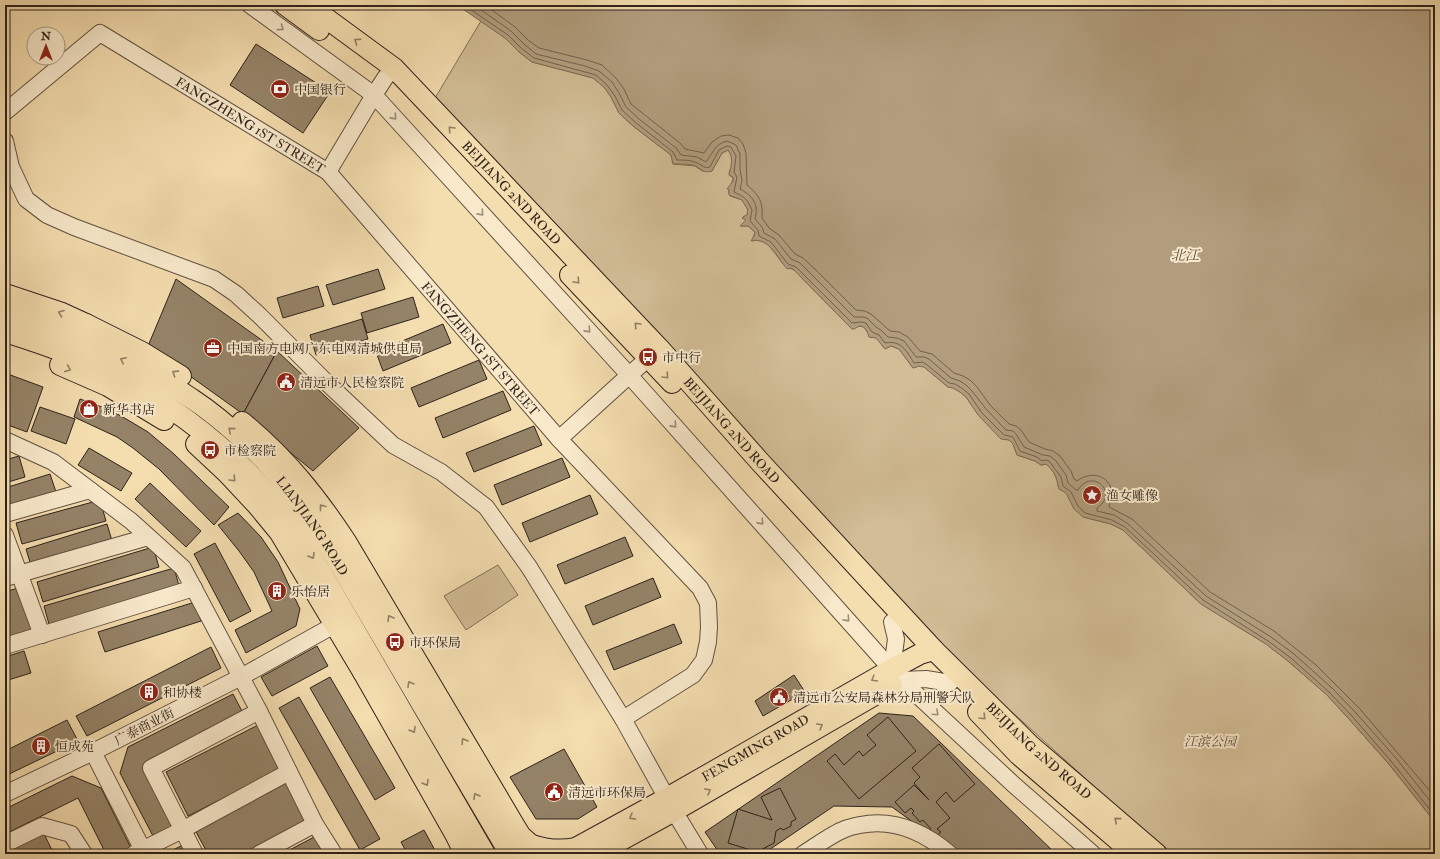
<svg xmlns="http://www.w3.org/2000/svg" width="1440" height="859" viewBox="0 0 1440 859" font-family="'IM FELL Double Pica','Noto Serif SC',serif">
	<rect width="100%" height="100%" fill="#f4ddaf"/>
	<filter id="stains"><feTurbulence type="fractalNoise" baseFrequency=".005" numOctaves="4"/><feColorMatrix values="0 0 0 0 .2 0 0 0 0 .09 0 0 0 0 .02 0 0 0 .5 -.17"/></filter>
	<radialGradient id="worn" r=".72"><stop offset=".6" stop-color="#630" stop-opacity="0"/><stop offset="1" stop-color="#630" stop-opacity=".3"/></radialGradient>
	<g fill="#d2bd96" stroke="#807058">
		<path d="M 481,21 L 505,38 L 519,52 L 532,62 L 593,78 L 604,87 L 611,97 L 619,113 L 633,126 L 671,155 L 673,164 L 695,166 L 702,171 L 712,171 L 722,153 L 728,150 C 734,157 732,165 729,173 L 730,176 L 733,177 C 733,184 726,189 730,196 L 742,200 L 748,210 L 748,214 L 743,217 L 746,220 L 741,226 L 748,226 L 755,232 L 752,241 C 769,237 775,256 785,266 C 787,269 791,268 794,270 L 852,329 L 859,326 L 864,327 L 871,338 L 874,336 L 880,341 L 883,347 L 887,348 L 891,346 L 899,349 L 913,368 L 919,366 L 924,367 L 948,387 L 953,388 L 960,392 L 966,397 L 979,416 L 1001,438 L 1009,440 L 1013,444 L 1017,455 L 1035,461 L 1041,465 L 1046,464 C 1053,470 1058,477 1058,487 L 1066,492 L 1069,498 L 1083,517 L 1111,524 L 1123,530 L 1201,604 L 1266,644 L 1288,661 L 1327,695 L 1349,719 L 1388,763 L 1435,822 L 1435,854 L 1171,854 L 1140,828 L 916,625 L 435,98 Z"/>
		<polygon points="498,565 518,595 466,630 444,596"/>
	</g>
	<path fill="#b19d7d" stroke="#7d6c56" d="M 457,5 L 1435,5 L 1435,822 L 1388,763 L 1349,719 L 1327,695 L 1288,661 L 1266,644 L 1201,604 L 1123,530 L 1111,524 L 1083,517 L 1074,509 L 1066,493 L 1059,489 C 1056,477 1056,473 1046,464 L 1041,465 L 1035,461 L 1017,455 L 1013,444 L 1009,440 L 1001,439 L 979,416 L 966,397 L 960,392 L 953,388 L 948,387 L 924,367 L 919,366 L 913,368 L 899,349 L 891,346 L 885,349 L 876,338 L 869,337 C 867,331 866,326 859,326 L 854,329 L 852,329 L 794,270 L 791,268 L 787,269 C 778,258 768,236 751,241 L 754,236 L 755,232 L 748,226 L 740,226 L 746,220 L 742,218 L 748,214 L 747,213 L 748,210 L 742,200 L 729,195 L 729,189 L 727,189 L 733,181 L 733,177 L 729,175 C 731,166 734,158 728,150 L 722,153 L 712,171 C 702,174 702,168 693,165 C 687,164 679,164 673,164 L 671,155 L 633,126 L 619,113 L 611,97 L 604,87 L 593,78 L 532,62 L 519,52 L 505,38 Z"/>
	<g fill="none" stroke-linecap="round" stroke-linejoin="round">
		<g stroke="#70604c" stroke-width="1">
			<path d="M 464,5 L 508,35 L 521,48 L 534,58 L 596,75 L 607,85 L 615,96 L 622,110 L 635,122 L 673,152 L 677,160 C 683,160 692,160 697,163 C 703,165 704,169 710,167 L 719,150 L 727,146 L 731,147 L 736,156 L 734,172 L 737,177 L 734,192 C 744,197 747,198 752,210 L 750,221 L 758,230 L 759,236 L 771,242 L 788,264 L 796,267 L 852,323 L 861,322 L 866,323 L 872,332 L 879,335 L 885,343 C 901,340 906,350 914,363 L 922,362 L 926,364 L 949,383 L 955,384 L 963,389 L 969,394 L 982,413 L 1004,435 L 1013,437 L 1020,451 L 1037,457 L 1042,461 L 1046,460 L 1049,461 L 1061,477 L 1063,486 L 1071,492 L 1078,506 L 1085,513 L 1112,520 L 1125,527 L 1203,600 L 1268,641 L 1291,658 L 1329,692 L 1352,716 L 1391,761 L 1435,816"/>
			<path d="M 474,5 L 511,31 L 524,44 L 536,54 L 585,66 L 599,71 L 612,82 L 619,93 L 626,107 L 639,119 L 676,148 L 681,155 L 697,157 L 706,162 C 713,153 715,144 727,141 L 736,145 L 740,154 L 740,170 L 742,180 L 740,189 C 753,196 759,204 755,219 L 762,227 L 764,233 L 775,239 L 791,259 L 800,263 L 854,317 L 863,317 L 867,318 L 876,327 L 882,331 L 888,337 L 897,338 L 904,341 L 916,357 L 924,357 L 929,359 L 951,378 L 960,381 L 966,385 L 972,391 L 986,409 L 1006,430 L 1013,431 L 1016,434 L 1024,447 L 1043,455 L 1050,456 L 1056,461 L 1066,475 L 1068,483 L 1076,490 L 1078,490 C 1092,467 1120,493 1097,508 L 1097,511 L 1114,515 L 1127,523 L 1206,596 L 1271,637 L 1294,654 L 1333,689 L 1356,713 L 1395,757 L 1435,807"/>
			<path d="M 485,5 L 515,27 L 528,40 L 539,48 L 587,60 L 602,65 L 616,78 L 624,89 L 631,104 L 680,143 L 685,149 L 704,153 L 712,142 L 721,136 L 729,135 L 738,138 L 743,144 L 746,153 L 747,185 C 760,196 763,202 762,218 L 769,228 L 779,235 L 795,254 L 803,258 L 816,270 L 856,310 L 865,311 L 871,314 L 890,331 L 899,332 L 908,337 L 920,351 L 932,354 L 954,373 L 963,376 L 970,380 L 977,387 L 990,405 L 1009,424 L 1016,426 L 1021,430 L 1029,442 L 1045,449 L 1053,451 L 1060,456 L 1071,471 L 1074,479 L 1077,481 C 1090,471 1109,474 1112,492 C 1113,498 1109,502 1109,507 L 1132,519 L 1210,592 L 1274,631 L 1316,665 L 1360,709 L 1435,797"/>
			<circle cx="1092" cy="495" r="9"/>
		</g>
	</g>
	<g fill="#958368" stroke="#2e221b">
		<polygon points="256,44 330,92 303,133 230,85"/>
		<polygon points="378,269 385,289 333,305 326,285"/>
		<polygon points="176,279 277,351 243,414 148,346"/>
		<polygon points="318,286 324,306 283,318 277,298"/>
		<polygon points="413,297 419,317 367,333 361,313"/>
		<polygon points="362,319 368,339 316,355 310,335"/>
		<polygon points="443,324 451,343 383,371 376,352"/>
		<polygon points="277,351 359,428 313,471 243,414"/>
		<polygon points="479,360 487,379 419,407 411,388"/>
		<polygon points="5,373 43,387 27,432 5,424"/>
		<polygon points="503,391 511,410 443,438 435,418"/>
		<polygon points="80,399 110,410 128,420 148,432 174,454 229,507 214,525 159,469 133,448 117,437 74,417"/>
		<polygon points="40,407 75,419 66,444 31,431"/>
		<polygon points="534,426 542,445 474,472 466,453"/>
		<polygon points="89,448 132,473 121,491 78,465"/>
		<polygon points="19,456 25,477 5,483 5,460"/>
		<polygon points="562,458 570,477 502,505 494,485"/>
		<polygon points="50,474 57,495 5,510 5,488"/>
		<polygon points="150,483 201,531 186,547 135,499"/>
		<polygon points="590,495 598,514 530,542 522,523"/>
		<polygon points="100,500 106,521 22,544 16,523"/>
		<polygon points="238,513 261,537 278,562 300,609 296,626 246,653 235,630 272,611 254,572 239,551 218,525"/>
		<polygon points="107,524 113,544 32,569 26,549"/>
		<polygon points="625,537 633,556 565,584 557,565"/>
		<polygon points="215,543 251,611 230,622 194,554"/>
		<polygon points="153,547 159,567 43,602 37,582"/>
		<polygon points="174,568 180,589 50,628 44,606"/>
		<polygon points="653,578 661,597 593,625 585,606"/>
		<polygon points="21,587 34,632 5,641 5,592"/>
		<polygon points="195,602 201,621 105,652 98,632"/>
		<polygon points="674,624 682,643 614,670 606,651"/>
		<polygon points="317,646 328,666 272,696 261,677"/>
		<polygon points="211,647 221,668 87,736 76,716"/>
		<polygon points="24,651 31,673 5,681 5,657"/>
		<polygon points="794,675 805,692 763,716 755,701"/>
		<polygon points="330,677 395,788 375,800 310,688"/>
		<polygon points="233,694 244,715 145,765 175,825 153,836 120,773 128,747"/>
		<polygon points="299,697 380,839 360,850 279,708"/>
		<polygon points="879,713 913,716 1056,854 957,854 892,807 834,806 763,854 720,854 705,832"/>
		<polygon points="888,717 916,751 859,799 827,761 835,754 844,765 859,751 863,756 876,745 867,735"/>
		<polygon points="67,720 78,741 5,776 5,751"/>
		<polygon points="260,724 283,768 188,816 166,772"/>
		<polygon points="939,744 975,784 954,802 946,792 936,802 950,818 937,829 941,832 935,837 929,831 931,829 923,820 920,822 912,813 914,811 911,808 905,813 895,802 914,785 929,800 914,783 920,777 912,768"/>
		<polygon points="564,749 597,807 578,819 536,819 510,777"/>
		<polygon points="72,776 101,788 131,848 119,854 106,854 78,798 5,834 5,809"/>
		<polygon points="288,782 310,824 253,854 208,854 195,830"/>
		<polygon points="780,788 796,819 791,822 791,826 783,830 781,828 776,831 774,843 757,852 728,843 738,809 772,820 761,797"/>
		<polygon points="424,830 437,854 405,854 407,853 401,842"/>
		<polygon points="44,834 54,854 5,854 5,853"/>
		<polygon points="318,835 328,854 282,854"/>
		<polygon points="187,843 192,854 165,854"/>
		<polygon points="76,847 80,854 62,854"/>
	</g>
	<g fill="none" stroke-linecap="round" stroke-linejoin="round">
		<defs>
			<g id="minor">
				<polyline points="250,5 374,95 629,375 901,680 1013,784 1093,854"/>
				<path id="s1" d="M 5,112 L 100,33 L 328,172 L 559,439 L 700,588 L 708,603 L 709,627 L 708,642 L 704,660 L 693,675 L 623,719"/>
				<polyline points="5,141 11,167 26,199 47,215 74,227 214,279 236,294 259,315 325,381 393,445 441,472 486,507 529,567 623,719 674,811 700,854"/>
				<polyline points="328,172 374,95 385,78 394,68"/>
				<polyline points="559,439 657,350"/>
				<polyline points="5,440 53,462 131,521 183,568 259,711 315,824 334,854"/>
				<polyline points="5,514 90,490"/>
				<polyline points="5,535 42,635"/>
				<polyline points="5,578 148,537"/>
				<polyline points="892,622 896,639 892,669"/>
				<polyline points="5,646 194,588"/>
				<polyline points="901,680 926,679 950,683"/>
				<polyline points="93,752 145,854"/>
				<polyline points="5,794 93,752 241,677 345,619"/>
				<polyline points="5,844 42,826 71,834 84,854"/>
				<polyline points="134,854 182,830 289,772"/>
				<polyline points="195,854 151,768 259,711"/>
				<polyline points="259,854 315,824"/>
				<path d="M 803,854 C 816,846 832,834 845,829 C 850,827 855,826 860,825 C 894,818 924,832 950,854"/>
			</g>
			<g id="major">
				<polyline points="285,5 319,30"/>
				<path id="s2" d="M 308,5 L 394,68 L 659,348 L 761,463 L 934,650 L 1030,745 L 1157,854"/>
				<polyline points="570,275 672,383"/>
				<polyline points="5,294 62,313 86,324 91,335"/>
				<path id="s3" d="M 5,313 C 70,334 136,360 192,399 C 218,416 242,438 264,460 C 288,486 308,516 328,545 L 510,854"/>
				<polyline points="86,324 142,352 181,376"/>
				<path d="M 5,332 C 34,341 63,351 90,363 C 155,392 221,440 268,494 C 283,512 297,533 310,553 L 485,854"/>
				<polyline points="60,365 108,386 164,420"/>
				<path d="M 242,422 C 285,457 317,497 347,543 L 516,828 L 521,836 L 530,844"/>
				<polyline points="196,444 227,473 257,505 280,533 363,672"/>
				<polyline points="361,659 363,672 455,834 465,854"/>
				<polyline points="978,712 1019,755 1134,854"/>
				<path d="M 518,840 C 538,848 554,852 576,848"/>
				<path id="s4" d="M 565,854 L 667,798 L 892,669 L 920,654 L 934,650"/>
				<polyline points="596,854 674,811 892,685"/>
			</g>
		</defs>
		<use href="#minor" stroke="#605140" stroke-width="18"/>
		<use href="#major" stroke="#2e221b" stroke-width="22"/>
		<use href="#minor" stroke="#f8e9cb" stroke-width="16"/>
		<use href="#major" stroke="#f4ddaf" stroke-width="20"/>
	</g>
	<defs><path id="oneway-chevron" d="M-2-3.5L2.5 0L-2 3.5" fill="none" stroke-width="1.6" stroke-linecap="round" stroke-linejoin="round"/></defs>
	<g stroke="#9d8f7c">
		<use href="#oneway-chevron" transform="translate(281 28) rotate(36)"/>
		<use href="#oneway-chevron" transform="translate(394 117) rotate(48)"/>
		<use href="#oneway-chevron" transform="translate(481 213) rotate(48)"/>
		<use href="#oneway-chevron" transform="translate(588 330) rotate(48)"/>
		<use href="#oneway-chevron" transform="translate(674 425) rotate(48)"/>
		<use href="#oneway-chevron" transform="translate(761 522) rotate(48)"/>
		<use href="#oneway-chevron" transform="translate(847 619) rotate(48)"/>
		<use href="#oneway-chevron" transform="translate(936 713) rotate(43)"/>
	</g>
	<g stroke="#918065">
		<use href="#oneway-chevron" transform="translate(357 41) rotate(-144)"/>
		<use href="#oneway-chevron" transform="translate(451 129) rotate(-133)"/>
		<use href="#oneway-chevron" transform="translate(577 281) rotate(47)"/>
		<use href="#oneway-chevron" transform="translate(61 313) rotate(-159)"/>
		<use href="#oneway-chevron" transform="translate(637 325) rotate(-133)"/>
		<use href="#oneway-chevron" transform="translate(123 360) rotate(-154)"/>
		<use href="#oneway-chevron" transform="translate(68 369) rotate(23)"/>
		<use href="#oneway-chevron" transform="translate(175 373) rotate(-147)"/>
		<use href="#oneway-chevron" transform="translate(666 376) rotate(47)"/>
		<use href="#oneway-chevron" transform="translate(231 430) rotate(-139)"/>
		<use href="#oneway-chevron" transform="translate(233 479) rotate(47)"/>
		<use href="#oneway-chevron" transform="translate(322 507) rotate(-127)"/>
		<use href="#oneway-chevron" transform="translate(312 556) rotate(59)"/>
		<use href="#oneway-chevron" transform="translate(390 618) rotate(-121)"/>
		<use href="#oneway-chevron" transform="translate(874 679) rotate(150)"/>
		<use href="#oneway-chevron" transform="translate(410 684) rotate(-120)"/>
		<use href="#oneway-chevron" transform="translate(983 717) rotate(46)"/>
		<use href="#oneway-chevron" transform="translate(820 726) rotate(-30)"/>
		<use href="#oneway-chevron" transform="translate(413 730) rotate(60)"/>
		<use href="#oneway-chevron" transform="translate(464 741) rotate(-121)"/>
		<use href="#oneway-chevron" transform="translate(426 783) rotate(60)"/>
		<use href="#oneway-chevron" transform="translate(708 791) rotate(-30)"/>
		<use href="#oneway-chevron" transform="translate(476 796) rotate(-120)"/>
		<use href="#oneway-chevron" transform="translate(632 817) rotate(151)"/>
		<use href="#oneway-chevron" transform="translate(1117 820) rotate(-139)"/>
	</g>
	<defs>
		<symbol id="bank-disc" viewBox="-11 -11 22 22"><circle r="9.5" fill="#8f2418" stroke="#f8e9cb"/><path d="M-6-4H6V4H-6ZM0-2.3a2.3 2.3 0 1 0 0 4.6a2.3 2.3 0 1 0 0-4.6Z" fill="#fff"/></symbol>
		<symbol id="office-disc" viewBox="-11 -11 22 22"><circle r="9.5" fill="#8f2418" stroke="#f8e9cb"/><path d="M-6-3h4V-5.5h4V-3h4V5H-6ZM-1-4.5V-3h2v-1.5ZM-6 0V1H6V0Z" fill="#fff"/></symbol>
		<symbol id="bus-disc" viewBox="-11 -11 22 22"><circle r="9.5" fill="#8f2418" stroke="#f8e9cb"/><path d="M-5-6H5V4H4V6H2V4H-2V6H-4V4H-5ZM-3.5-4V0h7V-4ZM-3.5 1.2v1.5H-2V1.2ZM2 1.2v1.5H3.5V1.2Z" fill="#fff"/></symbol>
		<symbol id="civic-disc" viewBox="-11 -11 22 22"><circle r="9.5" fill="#8f2418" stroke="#f8e9cb"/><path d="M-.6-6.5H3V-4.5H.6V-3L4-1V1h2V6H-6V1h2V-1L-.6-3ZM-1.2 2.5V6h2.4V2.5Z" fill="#fff"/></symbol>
		<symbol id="shop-disc" viewBox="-11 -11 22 22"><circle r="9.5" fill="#8f2418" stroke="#f8e9cb"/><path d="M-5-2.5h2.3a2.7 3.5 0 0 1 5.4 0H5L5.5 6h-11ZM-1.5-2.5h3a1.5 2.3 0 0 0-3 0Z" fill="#fff"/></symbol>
		<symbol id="sight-disc" viewBox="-11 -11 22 22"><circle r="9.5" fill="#8f2418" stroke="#f8e9cb"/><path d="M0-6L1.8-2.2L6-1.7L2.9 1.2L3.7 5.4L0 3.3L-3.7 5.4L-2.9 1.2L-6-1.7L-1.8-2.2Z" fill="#fff"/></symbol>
		<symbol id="building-disc" viewBox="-11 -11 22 22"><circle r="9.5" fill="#8f2418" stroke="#f8e9cb"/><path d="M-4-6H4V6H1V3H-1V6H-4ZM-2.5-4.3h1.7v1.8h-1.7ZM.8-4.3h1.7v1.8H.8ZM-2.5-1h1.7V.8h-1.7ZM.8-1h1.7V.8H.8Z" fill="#fff"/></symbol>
	</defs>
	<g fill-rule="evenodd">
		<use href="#bank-disc" x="269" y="78" width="22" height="22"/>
		<use href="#office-disc" x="202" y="337" width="22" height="22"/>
		<use href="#bus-disc" x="637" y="346" width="22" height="22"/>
		<use href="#civic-disc" x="275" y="371" width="22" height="22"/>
		<use href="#shop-disc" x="78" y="398" width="22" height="22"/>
		<use href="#bus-disc" x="199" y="439" width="22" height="22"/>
		<use href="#sight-disc" x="1081" y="484" width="22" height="22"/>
		<use href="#building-disc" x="266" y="580" width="22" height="22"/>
		<use href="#bus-disc" x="384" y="631" width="22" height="22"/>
		<use href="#building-disc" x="138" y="681" width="22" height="22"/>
		<use href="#civic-disc" x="768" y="686" width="22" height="22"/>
		<use href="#building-disc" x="30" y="735" width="22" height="22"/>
		<use href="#civic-disc" x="543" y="781" width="22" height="22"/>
	</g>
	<g text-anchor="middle" stroke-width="4" stroke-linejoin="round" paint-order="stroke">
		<g font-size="13" fill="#2e221b" stroke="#f8e9cb" text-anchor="start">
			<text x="294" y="94">中国银行</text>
			<text x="227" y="353">中国南方电网广东电网清城供电局</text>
			<text x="662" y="362">市中行</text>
			<text x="300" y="387">清远市人民检察院</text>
			<text x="103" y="414">新华书店</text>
			<text x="224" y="455">市检察院</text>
			<text x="1106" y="500">渔女雕像</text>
			<text x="291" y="596">乐怡居</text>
			<text x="409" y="647">市环保局</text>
			<text x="163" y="697">和协楼</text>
			<text x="793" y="702">清远市公安局森林分局刑警大队</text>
			<text x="55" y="751">恒成苑</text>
			<text x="568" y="797">清远市环保局</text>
		</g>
		<g font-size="13" fill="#2e221b" stroke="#f8e9cb">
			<text dy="5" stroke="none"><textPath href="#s1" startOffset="300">FANGZHENG 1ST STREET</textPath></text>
			<text dy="5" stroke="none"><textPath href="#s2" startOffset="278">BEIJIANG 2ND ROAD</textPath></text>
			<text dy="5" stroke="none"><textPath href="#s1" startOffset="624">FANGZHENG 1ST STREET</textPath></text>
			<text dy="5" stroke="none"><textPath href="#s2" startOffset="602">BEIJIANG 2ND ROAD</textPath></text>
			<text dy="5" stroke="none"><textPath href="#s3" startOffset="383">LIANJIANG ROAD</textPath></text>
			<text transform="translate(144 726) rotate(-27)" y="5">广泰商业街</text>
			<text dy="5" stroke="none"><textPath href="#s4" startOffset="218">FENGMING ROAD</textPath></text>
			<text dy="5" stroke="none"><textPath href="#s2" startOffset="1046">BEIJIANG 2ND ROAD</textPath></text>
		</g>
		<g font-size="13" font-style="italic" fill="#57493a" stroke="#f8e9cb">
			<text x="1210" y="746">江滨公园</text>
		</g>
		<g font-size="14" font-style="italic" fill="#5c4d3d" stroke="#f8e9cb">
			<text x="1185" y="260">北江</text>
		</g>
	</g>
	<rect width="1440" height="859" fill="none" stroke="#f4ddaf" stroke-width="20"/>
	<rect x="6" y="6" width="1428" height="847" fill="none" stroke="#2e221b" stroke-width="2"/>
	<rect x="10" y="10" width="1420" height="839" fill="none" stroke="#2e221b"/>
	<g transform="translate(46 46)"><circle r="19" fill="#f8e9cb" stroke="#a79985"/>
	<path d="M0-3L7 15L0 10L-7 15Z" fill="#8f2418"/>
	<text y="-6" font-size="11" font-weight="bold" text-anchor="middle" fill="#2e221b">N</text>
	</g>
	<rect width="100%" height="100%" filter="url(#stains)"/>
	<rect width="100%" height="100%" fill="url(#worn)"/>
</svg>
